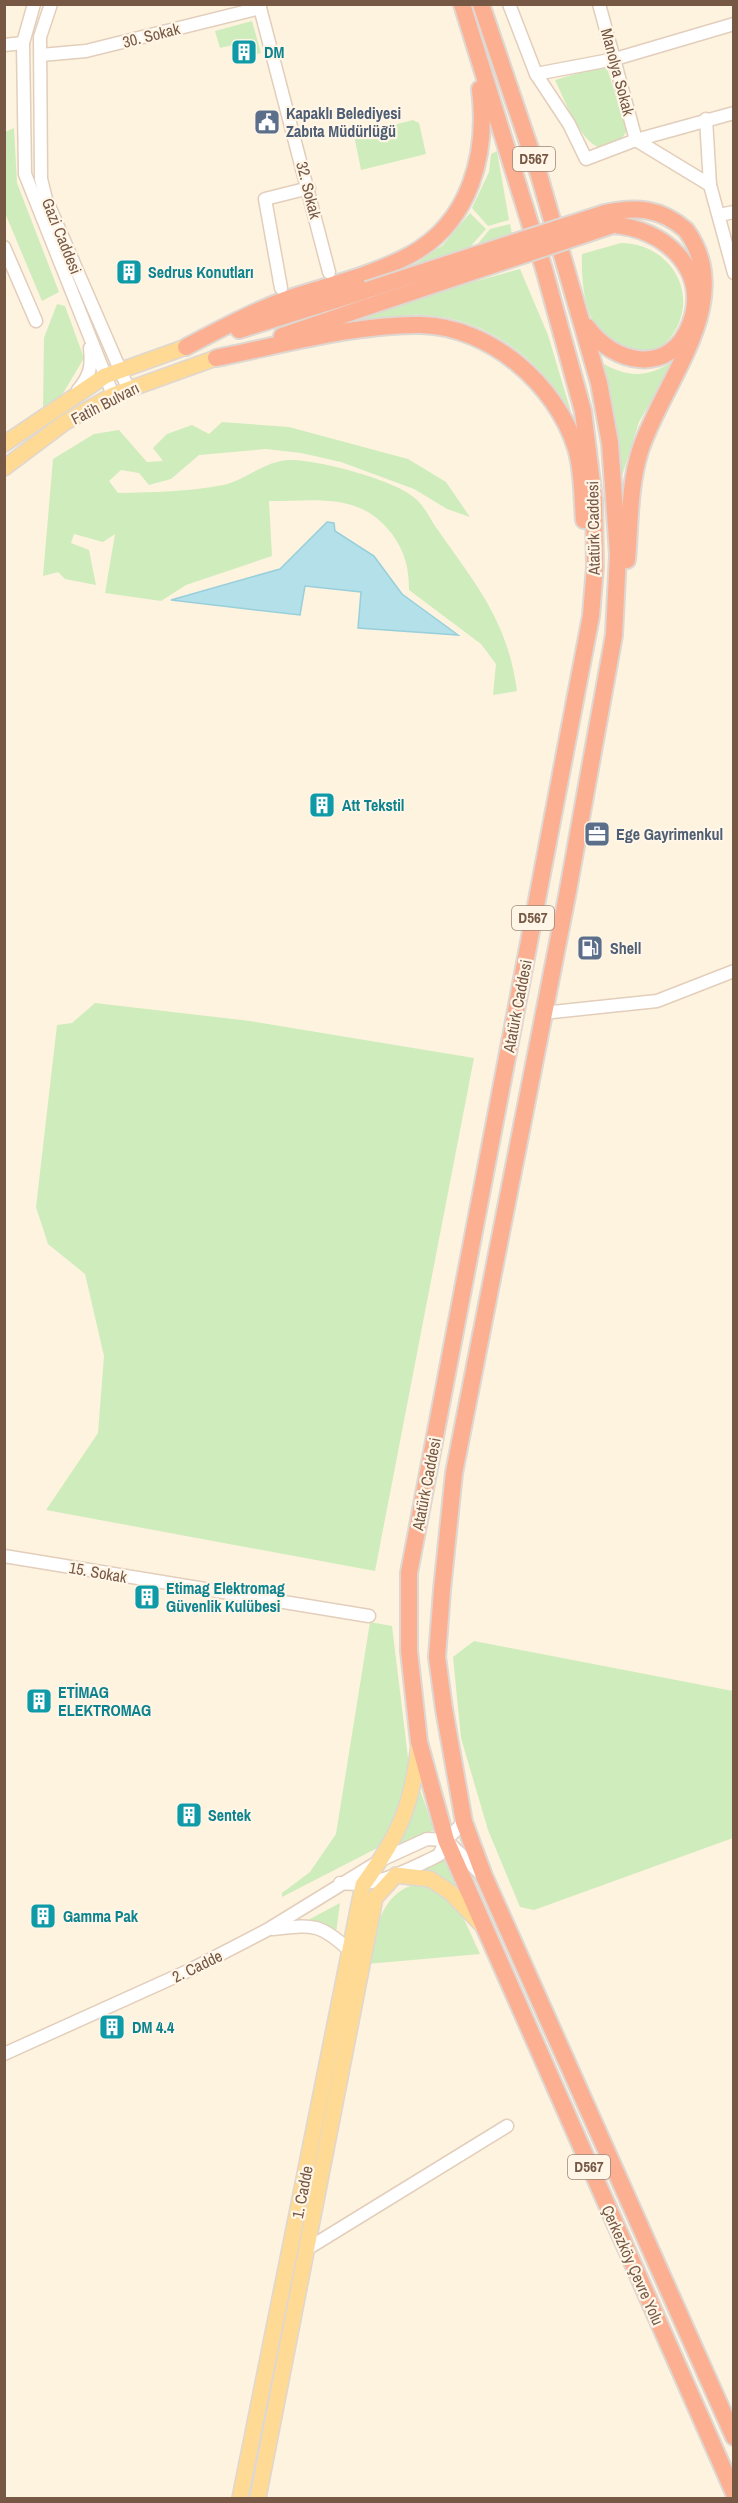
<svg xmlns="http://www.w3.org/2000/svg" width="738" height="2503" viewBox="0 0 738 2503" font-family="'Archivo Narrow',sans-serif">
	<rect width="100%" height="100%" fill="#fef3df"/>
	<g fill="#cfecbd">
		<polygon points="252,21 261,53 253,55 249,41 220,48 215,31"/>
		<path d="M 606,65 L 627,131 C 594,183 567,104 555,80 Z"/>
		<polygon points="413,120 419,123 426,154 361,170 354,135"/>
		<polygon points="14,128 17,183 59,292 42,301 5,213 5,132"/>
		<polygon points="497,151 509,220 488,226 472,208 489,172 491,154"/>
		<polygon points="470,213 486,229 470,247 411,267 443,245"/>
		<polygon points="510,224 512,234 476,246 490,229"/>
		<path d="M 621,243 C 670,243 702,295 671,337 C 666,342 661,349 654,352 C 648,355 638,355 631,356 C 622,349 607,342 600,333 C 584,312 581,279 582,254 Z"/>
		<path d="M 520,269 L 548,335 L 571,412 C 539,357 484,316 419,315 C 409,314 397,318 387,320 C 363,325 339,329 315,334 L 416,298 Z"/>
		<polygon points="57,304 65,306 84,358 62,395 43,407 44,338"/>
		<path d="M 597,360 C 626,378 647,379 675,360 L 639,422 L 620,482 Z"/>
		<path d="M 222,422 L 289,427 L 408,459 L 446,482 L 470,517 L 447,509 L 414,489 L 341,462 L 301,453 L 266,449 L 199,455 L 171,479 L 149,485 L 139,473 L 121,470 L 109,481 L 118,493 C 153,492 189,492 223,485 C 247,480 265,460 291,460 C 319,460 396,480 416,499 C 426,508 432,523 440,533 C 478,587 508,623 517,691 L 493,695 L 496,664 L 481,644 L 409,590 C 409,568 405,552 392,534 C 360,492 318,501 269,501 L 272,556 L 186,585 L 161,601 L 105,593 L 115,534 L 103,542 L 74,534 L 71,543 L 89,550 L 96,585 L 65,579 L 58,572 L 43,576 L 53,459 L 94,434 L 119,430 L 147,462 L 163,461 L 153,448 L 167,434 L 192,425 L 209,434 Z"/>
		<polygon points="95,1003 250,1021 474,1058 375,1571 46,1510 98,1433 104,1356 85,1274 48,1244 36,1207 57,1025 72,1023"/>
		<polygon points="370,1622 392,1626 410,1774 387,1843 282,1897 282,1893 310,1872 336,1834"/>
		<polygon points="474,1641 733,1691 733,1838 534,1910 520,1907 488,1830 461,1738 453,1657"/>
		<polygon points="419,1787 434,1830 394,1849 409,1823"/>
		<polygon points="446,1856 462,1894 414,1874"/>
		<path d="M 413,1885 C 454,1884 465,1922 480,1954 L 367,1964 C 375,1934 379,1896 413,1885 Z"/>
		<polygon points="340,1903 336,1933 312,1921 310,1919"/>
	</g>
	<polygon fill="#b3e0e9" stroke="#98cfdb" stroke-width="1.5" points="327,522 334,523 335,531 374,556 402,594 458,635 358,628 361,592 305,586 300,615 171,600 280,569"/>
	<g fill="none" stroke-linecap="round" stroke-linejoin="round">
		<defs>
			<g id="minor">
				<polyline points="34,4 23,43 25,174 113,395"/>
				<polyline points="51,4 40,37 41,179 46,199 128,388"/>
				<polyline points="259,4 329,272"/>
				<polyline points="509,4 536,74 615,59 734,24"/>
				<polyline points="599,4 636,140"/>
				<polyline points="4,45 23,43"/>
				<polyline points="41,55 86,51 260,8"/>
				<polyline points="536,74 569,124 586,159 636,140 734,113"/>
				<polyline points="706,119 710,185 734,273"/>
				<polyline points="636,140 710,185"/>
				<polyline points="719,215 734,212"/>
				<polyline points="4,247 36,321"/>
				<polyline points="281,288 265,199 309,188"/>
				<path d="M 78,390 C 90,376 92,366 90,348"/>
				<polyline points="543,1013 657,1001 734,971"/>
				<polyline points="4,1556 369,1616"/>
				<path d="M 340,1883 C 376,1887 401,1873 433,1858 L 439,1855 L 446,1840 L 464,1822"/>
				<path d="M 272,1929 C 312,1925 319,1922 350,1951"/>
				<polyline points="4,2054 190,1970 267,1930 381,1860 427,1839 446,1840 482,1875"/>
				<polyline points="307,2249 507,2126"/>
			</g>
			<g id="major">
				<polyline points="4,444 105,376 186,347"/>
				<polyline points="4,468 64,423 113,395 216,358"/>
				<path d="M 240,2498 L 363,1885 C 399,1835 412,1807 419,1744"/>
				<polyline points="258,2498 375,1898 396,1875 430,1879 450,1892 481,1924"/>
			</g>
			<g id="highway">
				<polyline points="462,4 544,269 583,411 594,500 595,567 591,616 409,1573 409,1651 419,1742 446,1840 734,2493"/>
				<polyline points="481,4 539,175 599,383 610,443 618,554 614,635 567,896 454,1473 442,1590 437,1657 444,1709 464,1822 484,1876 734,2437"/>
				<path d="M 605,213 C 636,206 661,208 686,230 C 738,301 662,382 640,451 C 629,486 630,525 627,560"/>
				<path d="M 587,327 C 614,365 670,376 690,325 C 711,270 664,228 613,225"/>
				<polyline points="239,330 367,290"/>
				<polyline points="282,336 370,306"/>
				<path d="M 186,347 C 220,329 254,311 290,298 C 330,285 373,275 410,255 C 471,222 488,153 480,89"/>
				<path d="M 216,358 C 277,346 360,323 422,325 C 490,327 556,384 576,448 C 583,471 582,497 584,520"/>
			</g>
		</defs>
		<use href="#minor" stroke="#e2cebb" stroke-width="15"/>
		<use href="#major" stroke="#ded7d2" stroke-width="18"/>
		<use href="#highway" stroke="#ded7d2" stroke-width="20"/>
		<use href="#minor" stroke="#fff" stroke-width="12"/>
		<use href="#major" stroke="#ffda95" stroke-width="15"/>
		<use href="#highway" stroke="#fdaf91" stroke-width="16"/>
		<defs>
			<g id="highway-bridge">
				<polyline points="367,290 605,213"/>
				<polyline points="370,306 613,225"/>
			</g>
		</defs>
		<use href="#highway-bridge" stroke="#ded7d2" stroke-width="20" stroke-linecap="butt"/>
		<use href="#highway-bridge" stroke="#fdaf91" stroke-width="16"/>
	</g>
	<defs>
		<symbol id="building-square" viewBox="-11 -11 22 22"><rect x="-9" y="-9" width="18" height="18" rx="4" fill="#0f9aa8" stroke="#fff6e7"/><path d="M-4-6H4V6H1V3H-1V6H-4ZM-2.5-4.3h1.7v1.8h-1.7ZM.8-4.3h1.7v1.8H.8ZM-2.5-1h1.7V.8h-1.7ZM.8-1h1.7V.8H.8Z" fill="#fff"/></symbol>
		<symbol id="civic-square" viewBox="-11 -11 22 22"><rect x="-9" y="-9" width="18" height="18" rx="4" fill="#5c6f8a" stroke="#fff6e7"/><path d="M-.6-6.5H3V-4.5H.6V-3L4-1V1h2V6H-6V1h2V-1L-.6-3ZM-1.2 2.5V6h2.4V2.5Z" fill="#fff"/></symbol>
		<symbol id="office-square" viewBox="-11 -11 22 22"><rect x="-9" y="-9" width="18" height="18" rx="4" fill="#5c6f8a" stroke="#fff6e7"/><path d="M-6-3h4V-5.5h4V-3h4V5H-6ZM-1-4.5V-3h2v-1.5ZM-6 0V1H6V0Z" fill="#fff"/></symbol>
		<symbol id="fuel-square" viewBox="-11 -11 22 22"><rect x="-9" y="-9" width="18" height="18" rx="4" fill="#5c6f8a" stroke="#fff6e7"/><path d="M-5.5-6h7V0h2V4h1.3V-2.5L3-4.5l.8-.8L6-3V5H2.5V1h-1V6h-7ZM-4.2-4.7v3.2H.2V-4.7Z" fill="#fff"/></symbol>
	</defs>
	<g fill-rule="evenodd">
		<use href="#building-square" x="229" y="37" width="30" height="30"/>
		<use href="#civic-square" x="252" y="107" width="30" height="30"/>
		<use href="#building-square" x="114" y="257" width="30" height="30"/>
		<use href="#building-square" x="307" y="790" width="30" height="30"/>
		<use href="#office-square" x="582" y="819" width="30" height="30"/>
		<use href="#fuel-square" x="575" y="933" width="30" height="30"/>
		<use href="#building-square" x="132" y="1582" width="30" height="30"/>
		<use href="#building-square" x="24" y="1686" width="30" height="30"/>
		<use href="#building-square" x="174" y="1800" width="30" height="30"/>
		<use href="#building-square" x="28" y="1901" width="30" height="30"/>
		<use href="#building-square" x="97" y="2012" width="30" height="30"/>
	</g>
	<g text-anchor="middle" stroke-width="4.5" stroke-linejoin="round" paint-order="stroke">
		<g fill="#fff6e7" stroke="#9f8776" stroke-width="1.5">
			<rect x="513" y="147" width="42" height="24" rx="4.5"/>
			<rect x="512" y="906" width="42" height="24" rx="4.5"/>
			<rect x="568" y="2155" width="42" height="24" rx="4.5"/>
		</g>
		<g font-size="15" font-weight="bold" fill="#765845">
			<text x="534" y="164">D567</text>
			<text x="533" y="923">D567</text>
			<text x="589" y="2172">D567</text>
		</g>
		<g font-size="16" fill="#765845" stroke="#fff6e7">
			<text transform="translate(151 35) rotate(-14)" y="6">30. Sokak</text>
			<text transform="translate(618 72) rotate(75)" y="6">Manolya Sokak</text>
			<text transform="translate(309 190) rotate(76)" y="6">32. Sokak</text>
			<text transform="translate(62 236) rotate(68)" y="6">Gazi Caddesi</text>
			<text transform="translate(105 403) rotate(-27)" y="6">Fatih Bulvarı</text>
			<text transform="translate(593 528) rotate(-91)" y="6">Atatürk Caddesi</text>
			<text transform="translate(517 1006) rotate(-79)" y="6">Atatürk Caddesi</text>
			<text transform="translate(426 1484) rotate(-79)" y="6">Atatürk Caddesi</text>
			<text transform="translate(98 1572) rotate(10)" y="6">15. Sokak</text>
			<text transform="translate(197 1966) rotate(-26)" y="6">2. Cadde</text>
			<text transform="translate(302 2192) rotate(-79)" y="6">1. Cadde</text>
			<text transform="translate(633 2265) rotate(66)" y="6">Çerkezköy Çevre Yolu</text>
		</g>
		<g font-size="16" font-weight="bold" fill="#0d838f" stroke="#fff6e7" text-anchor="start">
			<text x="264" y="58">DM</text>
			<text x="148" y="278">Sedrus Konutları</text>
			<text x="342" y="811">Att Tekstil</text>
			<text x="166" y="1594">Etimag Elektromag<tspan x="166" dy="18">Güvenlik Kulübesi</tspan></text>
			<text x="58" y="1698">ETİMAG<tspan x="58" dy="18">ELEKTROMAG</tspan></text>
			<text x="208" y="1821">Sentek</text>
			<text x="63" y="1922">Gamma Pak</text>
			<text x="132" y="2033">DM 4.4</text>
		</g>
		<g font-size="16" font-weight="bold" fill="#4e5e75" stroke="#fff6e7" text-anchor="start">
			<text x="286" y="119">Kapaklı Belediyesi<tspan x="286" dy="18">Zabıta Müdürlüğü</tspan></text>
			<text x="616" y="840">Ege Gayrimenkul</text>
			<text x="610" y="954">Shell</text>
		</g>
	</g>
	<rect width="738" height="2503" fill="none" stroke="#765845" stroke-width="12"/>
</svg>
